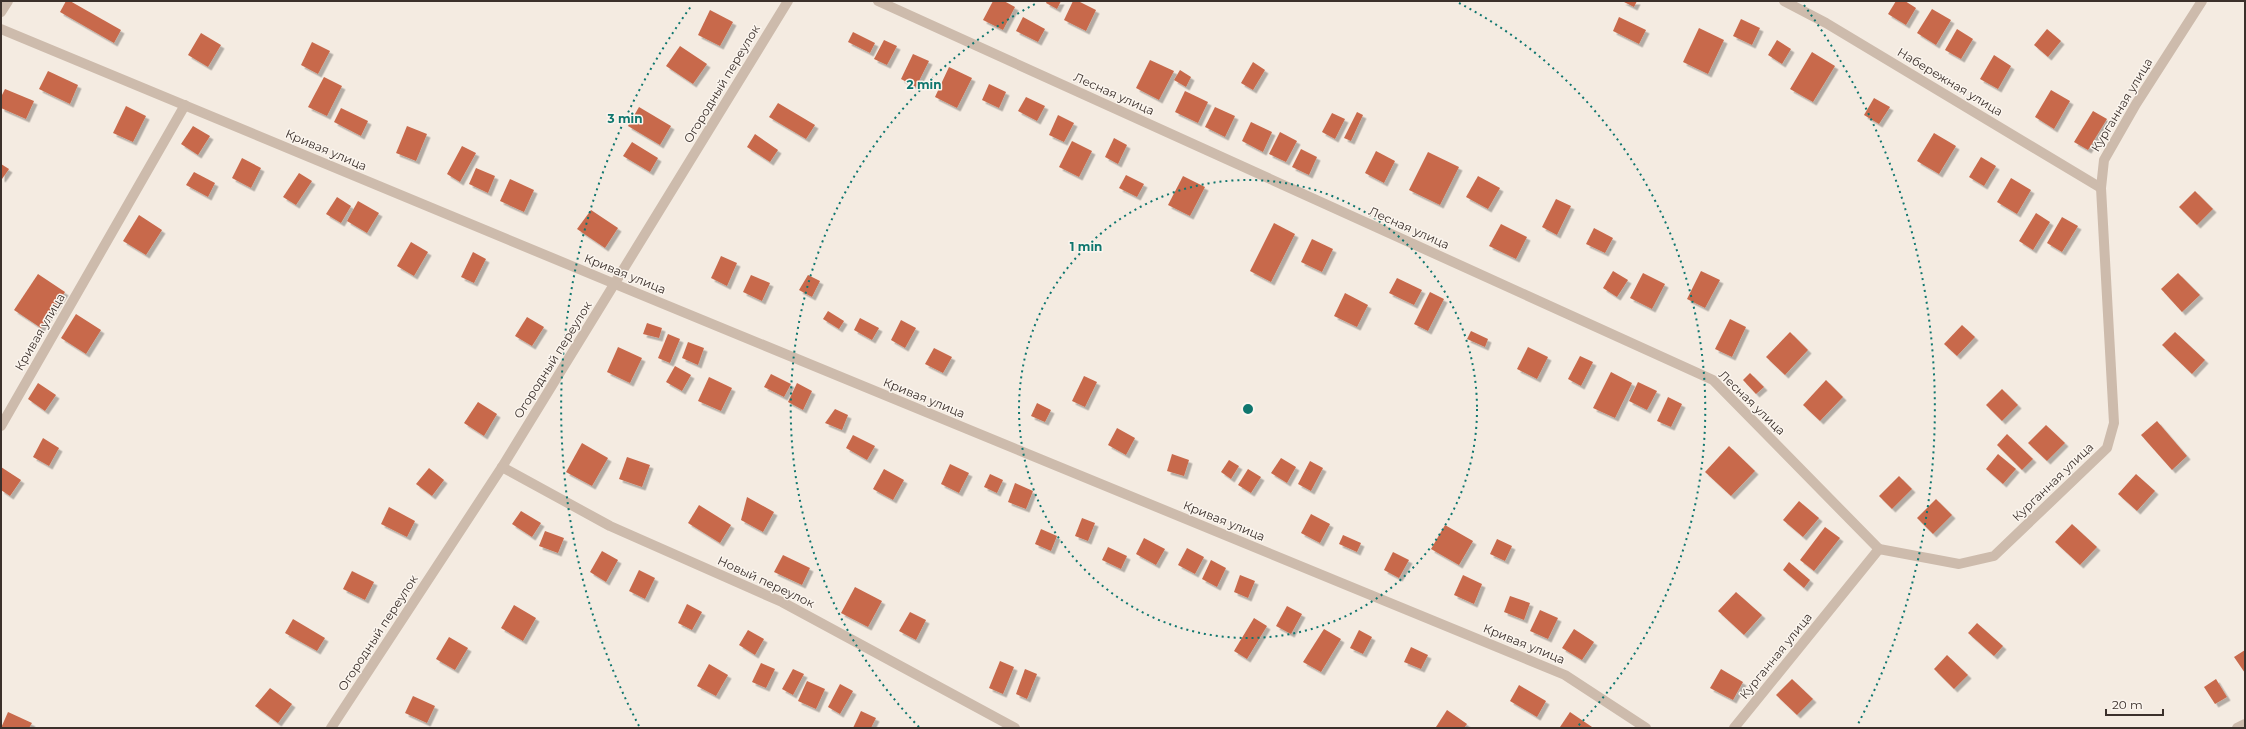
<svg xmlns="http://www.w3.org/2000/svg" width="2246" height="729" viewBox="0 0 2246 729" font-family="Montserrat,sans-serif">
	<defs>
		<filter id="shadow"><feDropShadow dx="3.5" dy="3.5" stdDeviation="0" flood-color="#0004"/></filter>
	</defs>
	<rect width="100%" height="100%" fill="#f4ebe1"/>
	<g fill="#c8694b" filter="url(#shadow)">
		<polygon points="66,1 70,1 121,30 114,43 60,12"/>
		<polygon points="993,1 1004,1 1015,7 1003,30 983,20"/>
		<polygon points="1047,1 1061,1 1057,9 1046,3"/>
		<polygon points="1073,1 1078,1 1096,10 1086,31 1064,20"/>
		<polygon points="1622,1 1637,1 1634,7"/>
		<polygon points="1896,1 1905,1 1916,8 1906,25 1888,14"/>
		<polygon points="1932,9 1951,20 1936,45 1917,33"/>
		<polygon points="710,10 733,22 720,46 698,35"/>
		<polygon points="1023,17 1045,29 1038,42 1016,31"/>
		<polygon points="1619,17 1646,30 1639,44 1613,31"/>
		<polygon points="1741,19 1760,28 1752,45 1733,36"/>
		<polygon points="1699,28 1724,40 1708,74 1683,62"/>
		<polygon points="1957,29 1973,39 1961,59 1945,50"/>
		<polygon points="2047,29 2061,41 2048,57 2034,45"/>
		<polygon points="853,32 875,43 870,53 848,42"/>
		<polygon points="201,33 221,45 208,67 188,55"/>
		<polygon points="884,40 897,46 887,65 874,59"/>
		<polygon points="1777,40 1791,49 1782,64 1768,55"/>
		<polygon points="312,42 330,51 318,74 301,65"/>
		<polygon points="680,46 707,64 693,84 666,66"/>
		<polygon points="1812,52 1835,66 1813,102 1790,89"/>
		<polygon points="913,54 929,61 916,87 901,79"/>
		<polygon points="1994,55 2011,66 1998,89 1980,79"/>
		<polygon points="1150,60 1174,71 1159,100 1136,88"/>
		<polygon points="1253,62 1265,70 1253,90 1241,83"/>
		<polygon points="949,67 972,78 957,108 935,97"/>
		<polygon points="1180,70 1191,77 1186,87 1174,80"/>
		<polygon points="48,71 78,85 70,104 39,89"/>
		<polygon points="324,77 342,86 327,116 308,107"/>
		<polygon points="989,84 1006,92 999,108 982,100"/>
		<polygon points="5,89 34,101 26,119 1,108 1,97"/>
		<polygon points="2051,90 2070,101 2054,129 2035,117"/>
		<polygon points="1185,91 1208,102 1198,123 1175,112"/>
		<polygon points="1026,97 1045,106 1037,121 1018,111"/>
		<polygon points="1874,98 1890,107 1879,124 1864,115"/>
		<polygon points="778,103 815,125 806,139 769,117"/>
		<polygon points="126,106 146,116 133,142 113,133"/>
		<polygon points="639,107 671,126 660,145 628,126"/>
		<polygon points="1215,107 1235,116 1225,137 1205,127"/>
		<polygon points="341,108 368,121 361,136 334,122"/>
		<polygon points="2093,111 2107,119 2088,150 2074,142"/>
		<polygon points="1357,112 1363,115 1351,141 1344,138"/>
		<polygon points="1332,113 1345,119 1335,139 1322,132"/>
		<polygon points="1058,115 1074,123 1064,142 1049,135"/>
		<polygon points="1251,122 1272,132 1263,152 1242,141"/>
		<polygon points="193,126 210,136 198,155 181,144"/>
		<polygon points="407,126 427,134 416,161 396,153"/>
		<polygon points="1280,132 1297,141 1286,162 1269,154"/>
		<polygon points="1934,133 1956,146 1939,174 1917,161"/>
		<polygon points="755,134 778,150 770,162 747,147"/>
		<polygon points="1114,138 1127,145 1118,164 1105,157"/>
		<polygon points="1072,141 1092,151 1079,177 1059,167"/>
		<polygon points="632,142 658,158 650,172 623,156"/>
		<polygon points="462,146 476,153 460,182 447,174"/>
		<polygon points="1301,149 1317,157 1309,175 1292,167"/>
		<polygon points="1376,151 1395,161 1384,183 1365,173"/>
		<polygon points="1428,152 1459,167 1440,205 1409,190"/>
		<polygon points="1981,157 1996,166 1984,186 1969,177"/>
		<polygon points="242,158 261,168 251,188 232,178"/>
		<polygon points="1,164 9,169 2,179 1,178"/>
		<polygon points="476,168 495,176 488,193 469,184"/>
		<polygon points="194,172 215,183 208,197 186,185"/>
		<polygon points="299,173 312,181 296,205 283,197"/>
		<polygon points="1126,175 1144,184 1137,197 1119,188"/>
		<polygon points="1183,176 1205,187 1190,216 1168,205"/>
		<polygon points="1478,176 1500,188 1488,209 1466,197"/>
		<polygon points="2011,178 2031,190 2017,214 1997,202"/>
		<polygon points="510,179 534,190 524,212 500,201"/>
		<polygon points="2195,191 2213,209 2197,225 2179,207"/>
		<polygon points="337,197 351,206 341,223 326,214"/>
		<polygon points="1556,199 1571,206 1557,235 1542,227"/>
		<polygon points="358,201 379,213 367,233 347,221"/>
		<polygon points="591,210 618,228 605,248 577,229"/>
		<polygon points="2036,213 2050,222 2033,250 2019,241"/>
		<polygon points="139,215 162,230 146,255 123,241"/>
		<polygon points="2062,217 2078,226 2062,252 2047,243"/>
		<polygon points="1274,223 1295,234 1271,282 1250,271"/>
		<polygon points="1501,224 1527,237 1516,259 1489,246"/>
		<polygon points="1594,228 1613,238 1605,253 1586,244"/>
		<polygon points="1312,239 1333,249 1322,272 1301,262"/>
		<polygon points="411,242 428,252 414,276 397,266"/>
		<polygon points="473,252 486,259 474,283 461,277"/>
		<polygon points="721,256 737,263 727,286 711,278"/>
		<polygon points="1613,271 1628,280 1617,297 1603,288"/>
		<polygon points="1701,271 1720,280 1705,308 1687,299"/>
		<polygon points="1643,273 1665,284 1652,309 1630,298"/>
		<polygon points="2178,273 2200,295 2182,312 2161,289"/>
		<polygon points="38,274 65,292 41,328 14,310"/>
		<polygon points="751,275 770,283 762,301 743,292"/>
		<polygon points="808,275 820,281 812,297 799,290"/>
		<polygon points="1397,278 1422,290 1414,305 1389,293"/>
		<polygon points="1430,292 1444,299 1428,331 1414,324"/>
		<polygon points="1345,293 1368,305 1357,327 1334,316"/>
		<polygon points="828,311 844,321 839,329 823,319"/>
		<polygon points="76,314 101,330 86,354 61,338"/>
		<polygon points="527,317 544,327 532,346 515,336"/>
		<polygon points="860,318 879,328 872,340 854,330"/>
		<polygon points="1730,319 1746,327 1732,357 1715,349"/>
		<polygon points="901,320 916,328 905,348 891,340"/>
		<polygon points="647,323 662,328 659,338 643,334"/>
		<polygon points="1962,325 1975,337 1957,356 1944,344"/>
		<polygon points="1471,331 1488,339 1485,347 1467,339"/>
		<polygon points="1790,332 1808,350 1785,375 1766,357"/>
		<polygon points="2175,332 2205,360 2192,374 2162,345"/>
		<polygon points="668,334 680,339 670,363 658,358"/>
		<polygon points="688,342 704,348 698,365 682,358"/>
		<polygon points="618,347 642,358 630,383 607,372"/>
		<polygon points="1528,347 1548,357 1537,379 1517,369"/>
		<polygon points="934,348 952,357 943,373 925,364"/>
		<polygon points="1580,356 1593,362 1581,386 1568,379"/>
		<polygon points="675,366 691,375 682,391 666,382"/>
		<polygon points="1611,372 1632,383 1615,418 1593,408"/>
		<polygon points="1750,373 1764,387 1756,394 1743,380"/>
		<polygon points="771,374 791,384 784,397 764,387"/>
		<polygon points="1084,376 1097,382 1085,407 1072,401"/>
		<polygon points="709,377 732,388 721,411 698,401"/>
		<polygon points="1826,380 1843,397 1820,421 1803,405"/>
		<polygon points="1638,382 1657,391 1647,410 1629,401"/>
		<polygon points="38,383 56,395 45,411 28,399"/>
		<polygon points="797,383 812,391 803,410 788,402"/>
		<polygon points="2002,389 2018,405 2002,421 1986,405"/>
		<polygon points="1668,397 1682,404 1671,427 1657,421"/>
		<polygon points="478,402 497,414 484,436 464,423"/>
		<polygon points="1037,403 1051,410 1045,422 1031,416"/>
		<polygon points="835,409 848,415 842,430 825,423"/>
		<polygon points="2157,421 2187,456 2172,470 2141,435"/>
		<polygon points="2046,425 2065,443 2047,461 2028,443"/>
		<polygon points="1117,428 1135,438 1126,455 1108,445"/>
		<polygon points="2007,434 2033,459 2022,470 1997,445"/>
		<polygon points="853,435 875,446 867,460 846,448"/>
		<polygon points="43,438 59,448 49,466 33,457"/>
		<polygon points="582,443 608,458 592,486 566,472"/>
		<polygon points="1729,446 1755,471 1731,496 1705,472"/>
		<polygon points="1172,454 1189,460 1184,476 1167,471"/>
		<polygon points="1998,454 2016,469 2003,484 1986,469"/>
		<polygon points="627,457 650,465 642,487 619,479"/>
		<polygon points="1281,458 1296,467 1287,483 1271,473"/>
		<polygon points="1229,460 1239,466 1231,479 1221,472"/>
		<polygon points="1310,461 1323,468 1311,491 1298,484"/>
		<polygon points="950,464 969,473 959,493 941,484"/>
		<polygon points="1,467 21,480 10,496 1,490"/>
		<polygon points="429,468 444,480 432,496 416,484"/>
		<polygon points="884,469 904,480 893,500 873,489"/>
		<polygon points="1248,469 1261,477 1251,493 1238,485"/>
		<polygon points="990,474 1003,480 997,493 984,487"/>
		<polygon points="2136,474 2155,491 2137,511 2118,494"/>
		<polygon points="1899,476 1912,489 1892,509 1879,496"/>
		<polygon points="1015,483 1033,491 1026,509 1008,502"/>
		<polygon points="747,497 774,512 763,532 741,520"/>
		<polygon points="1936,499 1952,515 1933,534 1917,518"/>
		<polygon points="1799,501 1819,518 1803,537 1783,520"/>
		<polygon points="699,505 731,525 720,543 688,523"/>
		<polygon points="389,507 415,521 407,537 381,524"/>
		<polygon points="521,511 541,523 532,537 512,524"/>
		<polygon points="1311,514 1330,524 1320,543 1301,533"/>
		<polygon points="1082,518 1095,523 1088,541 1075,536"/>
		<polygon points="2072,524 2097,547 2080,565 2055,542"/>
		<polygon points="1445,525 1473,541 1459,565 1431,549"/>
		<polygon points="1825,527 1840,538 1814,571 1800,560"/>
		<polygon points="1041,529 1057,536 1051,551 1035,544"/>
		<polygon points="545,531 564,538 558,553 539,546"/>
		<polygon points="1343,535 1361,543 1357,552 1339,544"/>
		<polygon points="1144,538 1165,549 1156,565 1136,554"/>
		<polygon points="1497,539 1512,546 1505,561 1490,554"/>
		<polygon points="1108,547 1127,556 1121,569 1102,560"/>
		<polygon points="1187,548 1204,557 1195,574 1178,565"/>
		<polygon points="602,551 618,560 606,582 590,572"/>
		<polygon points="1393,552 1409,560 1399,578 1384,570"/>
		<polygon points="783,555 810,568 802,585 774,572"/>
		<polygon points="1211,560 1226,568 1217,587 1202,579"/>
		<polygon points="1789,562 1810,580 1804,588 1783,570"/>
		<polygon points="639,570 655,578 645,599 629,591"/>
		<polygon points="352,571 374,582 365,600 343,589"/>
		<polygon points="1240,575 1255,581 1248,598 1234,592"/>
		<polygon points="1463,575 1482,584 1474,604 1454,595"/>
		<polygon points="855,587 882,601 868,627 841,613"/>
		<polygon points="1736,592 1762,615 1744,635 1718,611"/>
		<polygon points="1510,596 1530,603 1524,620 1504,612"/>
		<polygon points="687,604 702,612 692,630 678,623"/>
		<polygon points="514,605 536,618 523,641 501,628"/>
		<polygon points="1287,606 1302,614 1291,634 1276,626"/>
		<polygon points="1540,610 1558,618 1548,639 1530,631"/>
		<polygon points="910,612 926,620 916,640 899,631"/>
		<polygon points="1254,618 1267,626 1247,659 1234,651"/>
		<polygon points="293,619 325,638 317,651 285,633"/>
		<polygon points="1977,623 2003,646 1994,656 1968,633"/>
		<polygon points="1324,629 1341,639 1321,672 1303,662"/>
		<polygon points="1574,629 1594,642 1582,660 1562,648"/>
		<polygon points="748,630 764,639 755,655 739,645"/>
		<polygon points="1359,630 1372,637 1363,654 1350,648"/>
		<polygon points="449,637 468,648 455,670 436,659"/>
		<polygon points="1411,647 1428,655 1421,669 1404,662"/>
		<polygon points="2245,650 2245,673 2234,657"/>
		<polygon points="1947,655 1968,675 1954,689 1934,669"/>
		<polygon points="1000,661 1014,667 1003,694 989,688"/>
		<polygon points="761,663 775,669 766,688 752,682"/>
		<polygon points="709,664 728,675 716,696 697,686"/>
		<polygon points="793,669 804,674 793,695 782,689"/>
		<polygon points="1025,669 1037,674 1027,699 1016,694"/>
		<polygon points="1721,669 1743,682 1733,700 1710,688"/>
		<polygon points="1792,679 1813,699 1797,715 1776,695"/>
		<polygon points="2216,679 2227,697 2215,704 2204,687"/>
		<polygon points="807,681 825,689 816,709 798,701"/>
		<polygon points="840,684 853,691 840,714 828,707"/>
		<polygon points="1519,685 1546,701 1537,717 1510,701"/>
		<polygon points="270,688 292,704 278,723 255,706"/>
		<polygon points="413,696 435,706 427,723 405,713"/>
		<polygon points="1447,710 1467,724 1464,728 1436,727"/>
		<polygon points="861,711 876,718 871,728 853,728"/>
		<polygon points="8,712 32,723 29,728 1,728"/>
		<polygon points="1570,712 1592,727 1591,728 1560,727"/>
	</g>
	<g fill="none" stroke-linecap="round" stroke-linejoin="round">
		<g stroke="#cdbbac" stroke-width="10">
			<polyline points="878,1 1713,380 1879,549"/>
			<polyline points="1784,1 1826,23 2101,188"/>
			<polyline points="1,12 8,1"/>
			<polyline points="1,29 615,284 1565,675 1646,728"/>
			<polyline points="1,426 185,105"/>
			<polyline points="502,467 610,526 782,602 1015,728"/>
			<polyline points="331,728 502,467 788,1"/>
			<polyline points="1734,728 1879,549 1959,564 1994,556 2107,448 2114,423 2101,188 2104,160 2136,104 2202,1"/>
			<polyline points="2237,728 2245,724"/>
		</g>
	</g>
	<g fill="none" stroke="#0f766e" stroke-width="2" stroke-dasharray="2 4">
		<circle cx="1248" cy="409" r="229"/>
		<path d="M919 727A458 458 0 0 1 1037 3M1459 3A458 458 0 0 1 1577 727"/>
		<path d="M639 726A687 687 0 0 1 692 5M1804 5A687 687 0 0 1 1857 726"/>
	</g>
	<g text-anchor="middle" stroke-width="3" stroke-linejoin="round" paint-order="stroke">
		<g font-size="12" fill="#3b302b" stroke="#fbf5ee">
			<text transform="translate(1950 82) rotate(31)" y="4">Набережная улица</text>
			<text transform="translate(722 84) rotate(-59)" y="4">Огородный переулок</text>
			<text transform="translate(1114 94) rotate(24)" y="4">Лесная улица</text>
			<text transform="translate(2122 105) rotate(-59)" y="4">Курганная улица</text>
			<text transform="translate(326 150) rotate(23)" y="4">Кривая улица</text>
			<text transform="translate(1409 228) rotate(24)" y="4">Лесная улица</text>
			<text transform="translate(625 274) rotate(22)" y="4">Кривая улица</text>
			<text transform="translate(40 332) rotate(-60)" y="4">Кривая улица</text>
			<text transform="translate(553 360) rotate(-58)" y="4">Огородный переулок</text>
			<text transform="translate(924 398) rotate(22)" y="4">Кривая улица</text>
			<text transform="translate(1752 403) rotate(44)" y="4">Лесная улица</text>
			<text transform="translate(2053 482) rotate(-44)" y="4">Курганная улица</text>
			<text transform="translate(1224 521) rotate(22)" y="4">Кривая улица</text>
			<text transform="translate(766 582) rotate(25)" y="4">Новый переулок</text>
			<text transform="translate(378 633) rotate(-57)" y="4">Огородный переулок</text>
			<text transform="translate(1524 644) rotate(22)" y="4">Кривая улица</text>
			<text transform="translate(1776 656) rotate(-51)" y="4">Курганная улица</text>
		</g>
	</g>
	<circle cx="1248" cy="409" r="6" fill="#0f766e" stroke="#fbf5ee" stroke-width="2"/>
	<g font-size="12" text-anchor="middle" font-weight="bold" fill="#0f766e" stroke="#fbf5ee" stroke-width="3" stroke-linejoin="round" paint-order="stroke">
		<text x="924" y="89">2 min</text>
		<text x="625" y="123">3 min</text>
		<text x="1086" y="251">1 min</text>
	</g>
	<rect width="2246" height="729" fill="none" stroke="#3b302b" stroke-width="4"/>
	<path d="M2106 709v6h57v-6" fill="none" stroke="#3b302b" stroke-width="2"/>
	<text x="2112" y="709" font-size="12" fill="#3b302b" stroke="#fbf5ee" stroke-width="3" paint-order="stroke">20 m</text>
</svg>
